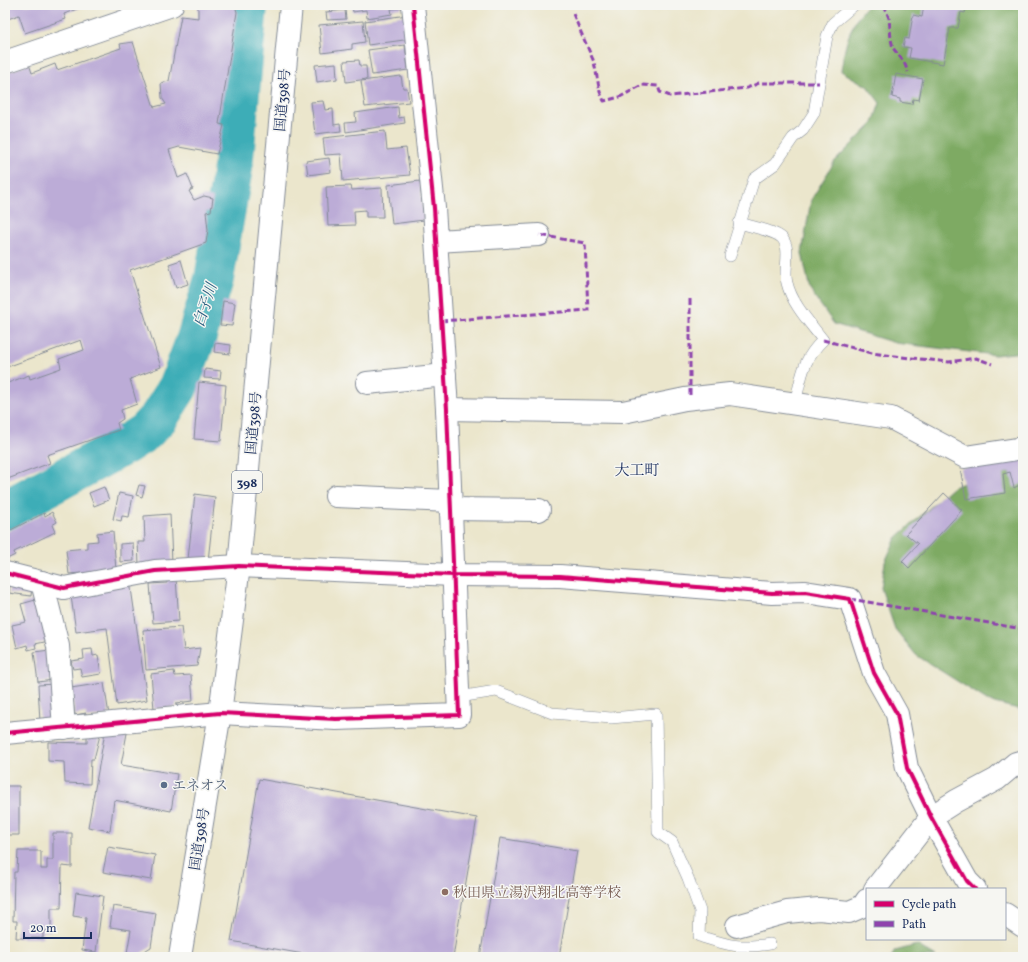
<svg xmlns="http://www.w3.org/2000/svg" width="1028" height="962" viewBox="0 0 1028 962" font-family="Vollkorn,'Noto Serif JP',serif">
	<rect width="100%" height="100%" fill="#f6f6f2"/>
	<filter id="ink" filterUnits="userSpaceOnUse"><feTurbulence type="fractalNoise" baseFrequency=".025" numOctaves="2"/><feDisplacementMap in="SourceGraphic" scale="8" xChannelSelector="R" yChannelSelector="G"/><feConvolveMatrix kernelMatrix="1 2 1 2 8 2 1 2 1" color-interpolation-filters="sRGB"/></filter>
	<filter id="wash" filterUnits="userSpaceOnUse"><feTurbulence type="fractalNoise" baseFrequency=".012" numOctaves="4" result="noise"/><feDisplacementMap in="SourceGraphic" scale="16" xChannelSelector="R" yChannelSelector="G"/><feGaussianBlur stdDeviation="0.9" result="paint"/><feColorMatrix in="noise" values="0 0 0 0 0 0 0 0 0 0 0 0 0 0 0 0 0 1.4 0 .05"/><feComposite in="paint" operator="in"/></filter>
	<g filter="url(#wash)">
		<rect width="100%" height="100%" fill="#ebe6cc"/>
		<g fill="#7eaa63" stroke="#4c6c60">
			<path d="M 868,5 L 1023,5 L 1023,352 L 995,355 L 895,343 L 834,324 L 810,290 L 802,253 L 811,200 L 835,161 L 873,123 L 880,103 L 867,86 L 841,71 C 845,45 849,25 868,5 Z"/>
			<polygon points="1023,470 1023,710 990,702 916,655 895,629 881,588 885,562 896,538 953,487 987,475"/>
			<polygon points="917,945 936,957 891,957 895,951"/>
		</g>
		<g fill="none" stroke-linecap="round" stroke-linejoin="round">
			<polyline stroke="#3cadb7" stroke-width="40" points="5,510 125,445 145,432 159,417 178,387 196,339 214,279 233,168 248,5"/>
		</g>
		<g id="blocks">
			<g fill="#bcacd7">
				<polygon points="5,5 87,5 64,14 66,19 25,33 19,15 5,20"/>
				<polygon points="201,5 235,5 237,12 219,124 224,125 217,154 179,147 169,150 178,178 187,174 193,189 189,191 194,200 204,196 213,198 211,211 206,212 208,230 206,243 130,270 161,367 130,379 137,404 121,410 123,419 117,423 119,430 47,455 50,463 5,480 5,384 29,375 30,379 61,368 59,359 84,350 81,340 7,367 8,371 5,372 5,73 29,64 32,73 55,64 57,70 121,48 120,44 133,42 154,107 166,104 162,98 161,83 169,81 181,16 198,18 198,6"/>
				<polygon points="352,5 401,5 402,8 391,9 392,14 367,18 366,10 353,12"/>
				<polygon points="924,5 967,5 965,13 961,12 958,28 950,28 943,64 909,58 911,48 903,47 905,38 909,39 913,15 922,17"/>
				<polygon points="345,10 346,19 327,20 326,12"/>
				<polygon points="407,15 411,39 368,45 365,21"/>
				<polygon points="363,21 365,42 352,44 352,49 322,53 319,25"/>
				<polygon points="405,45 408,70 372,75 368,50"/>
				<polygon points="359,60 360,66 366,66 367,79 346,82 344,61"/>
				<polygon points="336,63 337,79 317,82 315,65"/>
				<polygon points="896,74 923,79 919,100 913,99 912,104 900,102 900,99 892,97"/>
				<polygon points="401,76 403,88 407,88 409,102 365,107 361,81"/>
				<polygon points="323,101 325,110 333,109 334,125 340,124 341,131 315,134 311,102"/>
				<polygon points="398,107 399,118 404,117 405,123 346,132 345,123 356,122 355,113"/>
				<polygon points="385,131 387,150 406,148 410,175 343,181 341,154 325,155 323,138"/>
				<polygon points="329,158 331,172 308,175 306,161"/>
				<polygon points="420,181 424,220 392,224 388,185"/>
				<polygon points="351,186 352,190 382,188 383,217 366,217 366,210 354,211 355,225 328,226 326,187"/>
				<polygon points="181,260 188,284 176,288 169,264"/>
				<polygon points="223,301 235,303 232,326 220,325"/>
				<polygon points="215,343 231,345 230,354 214,352"/>
				<polygon points="205,369 221,371 220,379 204,378"/>
				<polygon points="199,382 226,385 221,441 194,439"/>
				<polygon points="1023,458 1023,483 1014,488 1010,472 1003,474 1005,493 966,499 960,468"/>
				<polygon points="139,485 145,486 142,497 136,495"/>
				<polygon points="104,487 109,500 94,506 89,493"/>
				<polygon points="119,493 133,496 129,517 122,516 121,521 113,519"/>
				<polygon points="944,493 962,510 909,568 902,561 918,544 906,534"/>
				<polygon points="195,494 215,497 208,561 188,559"/>
				<polygon points="52,512 57,522 52,525 55,532 14,552 15,555 5,560 5,533 44,513 45,516"/>
				<polygon points="170,514 172,563 139,565 138,542 145,542 144,516"/>
				<polygon points="113,531 116,570 69,574 66,550 87,548 87,542 98,541 97,533"/>
				<polygon points="133,543 134,561 120,562 120,544"/>
				<polygon points="176,578 179,621 153,623 150,584 167,583 167,579"/>
				<polygon points="130,581 147,700 117,705 107,628 76,632 71,596"/>
				<polygon points="10,584 32,586 31,596 9,593"/>
				<polygon points="39,599 49,641 35,644 36,648 28,650 27,645 17,648 12,625 26,622 21,604"/>
				<polygon points="5,614 8,644 5,644"/>
				<polygon points="181,627 184,650 200,648 197,666 146,670 143,630"/>
				<polygon points="92,649 93,656 98,655 101,674 82,677 80,668 73,669 71,661 84,659 83,650"/>
				<polygon points="50,650 53,680 38,682 34,652"/>
				<polygon points="174,671 175,676 191,675 193,701 176,703 176,707 154,709 151,674"/>
				<polygon points="104,683 109,715 86,718 86,713 75,715 71,688"/>
				<polygon points="55,684 57,721 40,722 38,685"/>
				<polygon points="128,728 121,765 177,774 171,811 114,800 110,831 88,827 105,732"/>
				<polygon points="87,735 100,735 94,759 91,759 90,784 65,783 64,762 48,761 48,742 87,743"/>
				<polygon points="259,779 477,818 453,957 320,957 231,941"/>
				<polygon points="5,786 19,786 19,835 8,835 8,841 5,841"/>
				<polygon points="53,833 72,833 72,867 62,866 61,908 51,908 51,931 43,931 43,938 16,938 17,921 13,921 14,872 17,872 18,851 41,851 41,869 47,869 47,860 53,860"/>
				<polygon points="500,838 577,851 559,957 480,957"/>
				<polygon points="108,847 155,855 151,880 103,872"/>
				<polygon points="76,892 103,896 96,952 82,950 86,918 73,916"/>
				<polygon points="113,906 156,913 151,947 138,955 127,953 131,930 110,927"/>
			</g>
		</g>
	</g>
	<g filter="url(#ink)">
		<use href="#blocks" fill-opacity="0" stroke="#838a95" stroke-width="1"/>
		<g fill="none" stroke-linecap="round" stroke-linejoin="round">
			<defs>
				<g id="service">
					<path d="M 739,223 C 750,226 775,231 782,238 C 792,249 783,270 787,283 C 792,304 810,323 823,340 C 802,360 802,376 795,403"/>
					<polyline points="730,256 754,179 775,164 793,138 803,130 814,113 827,36 833,23 854,5"/>
					<path d="M 459,697 L 496,691 L 552,713 L 611,718 L 656,714 L 658,832 L 672,842 L 688,878 L 700,911 L 699,936 C 728,945 738,949 770,944"/>
				</g>
				<g id="minor">
					<polyline points="5,62 172,5"/>
					<polyline points="436,241 539,235"/>
					<polyline points="367,383 445,375"/>
					<polyline points="447,409 623,412 685,399 730,394 891,418 965,457 1023,448"/>
					<polyline points="336,496 450,501"/>
					<polyline points="450,509 539,510"/>
					<polyline points="5,573 64,588 155,571 239,566 454,575 560,576 772,593 805,592 850,599 874,673 897,714 907,768 931,817 967,881 975,889"/>
					<polyline points="42,582 58,646 64,728"/>
					<polyline points="5,733 220,713 336,719 459,715 447,409 434,208 413,5"/>
					<polyline points="875,889 931,817 956,801 997,779 1016,763 1023,761"/>
					<polyline points="1005,914 1023,926"/>
					<polyline points="737,926 787,912 819,909 849,912 863,906 867,900"/>
				</g>
				<polyline id="trunk" points="180,957 220,713 239,566 291,5"/>
			</defs>
			<use href="#service" stroke="#838a95" stroke-width="12"/>
			<use href="#minor" stroke="#838a95" stroke-width="24"/>
			<use href="#trunk" stroke="#838a95" stroke-width="24"/>
			<use href="#service" stroke="#fff" stroke-width="11"/>
			<use href="#minor" stroke="#fff" stroke-width="22"/>
			<use href="#trunk" stroke="#fff" stroke-width="22"/>
			<g stroke="#8e44ad" stroke-width="3" stroke-dasharray="6 3" stroke-linecap="butt">
				<polyline points="884,5 889,18 891,39 893,48 904,62 908,72"/>
				<polyline points="573,14 594,62 600,92 604,101 620,97 642,85 658,86 660,92 670,96 747,88 759,83 819,83"/>
				<polyline points="690,299 690,398"/>
				<polyline points="441,321 588,310 585,243 539,235"/>
				<polyline points="823,340 872,353 902,357 949,362 976,358 992,364"/>
				<polyline points="850,599 1023,629"/>
			</g>
			<defs>
				<g id="cycleway">
					<polyline points="5,573 64,588 155,571 239,566 454,575 560,576 772,593 805,592 850,599 874,673 897,714 907,768 931,817 967,881 975,889"/>
					<polyline points="5,733 220,713 336,719 459,715 447,409 434,208 413,5"/>
				</g>
			</defs>
			<use href="#cycleway" stroke="#f6f6f2" stroke-width="6"/>
			<use href="#cycleway" stroke="#d6006c" stroke-width="4"/>
		</g>
	</g>
	<circle fill="#5c6f8a" stroke="#f6f6f2" stroke-width="1.5" cx="164" cy="785" r="4"/>
	<circle fill="#8d6e63" stroke="#f6f6f2" stroke-width="1.5" cx="445" cy="892" r="4"/>
	<g text-anchor="middle" stroke-width="3" stroke-linejoin="round" paint-order="stroke">
		<rect fill="#f6f6f2" stroke="#5d6b8a" stroke-width="1" x="232" y="471" width="30" height="22" rx="3"/>
		<g font-size="13" font-weight="bold" fill="#1b2f5e">
			<text x="247" y="487">398</text>
		</g>
		<g font-size="14" fill="#1b2f5e" stroke="#f6f6f2">
			<text transform="translate(282 100) rotate(-85)" y="5">国道398号</text>
			<text transform="translate(253 423) rotate(-85)" y="5">国道398号</text>
			<text transform="translate(199 839) rotate(-81)" y="5">国道398号</text>
		</g>
		<g font-size="14" fill="#4e5e75" stroke="#f6f6f2" text-anchor="start">
			<text x="172" y="790">エネオス</text>
		</g>
		<g font-size="14" fill="#785e54" stroke="#f6f6f2" text-anchor="start">
			<text x="453" y="897">秋田県立湯沢翔北高等学校</text>
		</g>
		<g font-size="15" font-style="italic" fill="#275b7d" stroke="#f6f6f2">
			<text transform="translate(205 305) rotate(-72)" y="5">白子川</text>
		</g>
		<g font-size="15" fill="#1b2f5e" stroke="#f6f6f2">
			<text x="637" y="475">大工町</text>
		</g>
	</g>
	<rect width="1028" height="962" fill="none" stroke="#f6f6f2" stroke-width="20"/>
	<rect x="866" y="888" width="140" height="52" fill="#f6f6f2" stroke="#9ea6b7"/>
	<rect x="874" y="901" width="20" height="6" fill="#d6006c" stroke="#9ea6b7"/>
	<text x="902" y="908" font-size="12" fill="#1b2f5e">Cycle path</text>
	<rect x="874" y="921" width="20" height="6" fill="#8e44ad" stroke="#9ea6b7"/>
	<text x="902" y="928" font-size="12" fill="#1b2f5e">Path</text>
	<path d="M24 932v6h67v-6" fill="none" stroke="#1b2f5e" stroke-width="2"/>
	<text x="30" y="932" font-size="12" fill="#1b2f5e" stroke="#f6f6f2" stroke-width="3" paint-order="stroke">20 m</text>
</svg>
